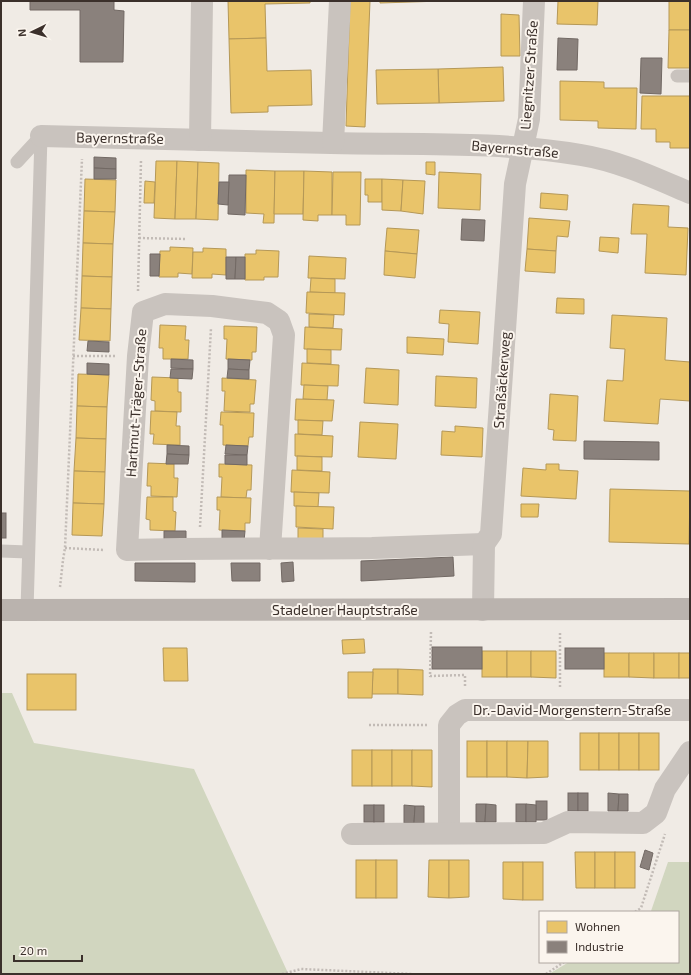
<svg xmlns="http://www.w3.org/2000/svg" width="691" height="975" viewBox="0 0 691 975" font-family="'Exo 2',sans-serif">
	<rect width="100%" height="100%" fill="#f0ebe5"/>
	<g fill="#d1d6bf">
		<polygon points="1,693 12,693 34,743 194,769 288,973 299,974 1,974"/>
		<polygon points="668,862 690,862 690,974 549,974 569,962 678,962 678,912 649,912 651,911"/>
	</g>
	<g fill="#e9c46a" stroke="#b59857">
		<polygon points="228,1 310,1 310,3 265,4 266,38 229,39"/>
		<polygon points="350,1 370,1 365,127 346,126"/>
		<polygon points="380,1 442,1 380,3"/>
		<polygon points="558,1 598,1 597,25 557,24"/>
		<rect x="669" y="1" width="21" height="29"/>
		<polygon points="501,14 519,15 520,56 501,56"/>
		<polygon points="669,30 690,30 690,68 668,68"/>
		<polygon points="266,38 267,71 311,70 312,105 268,106 268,112 231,113 229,39"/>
		<polygon points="503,67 504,101 439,103 438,69"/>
		<polygon points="438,69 439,103 377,104 376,70"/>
		<polygon points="560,81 604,82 604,88 637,88 636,129 598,128 598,121 560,120"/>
		<polygon points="642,96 690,96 690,148 670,148 670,142 656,142 656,129 641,129"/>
		<polygon points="156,161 177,161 175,219 154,218"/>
		<polygon points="177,161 198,162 196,219 175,219"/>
		<polygon points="198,162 219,163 218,220 196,219"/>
		<polygon points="426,162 435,162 435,175 426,174"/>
		<polygon points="246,170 275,171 274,223 263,223 264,214 246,213"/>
		<polygon points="275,171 304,171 303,214 274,214"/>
		<polygon points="304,171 332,172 332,215 318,215 318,221 303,220"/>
		<polygon points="333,172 361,172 360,225 346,225 346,215 332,215"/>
		<polygon points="439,172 481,174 480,210 438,208"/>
		<polygon points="85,179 116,180 115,212 84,211"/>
		<polygon points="365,179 382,179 382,202 368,202 368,195 365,195"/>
		<polygon points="382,179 403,180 401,211 382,210"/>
		<polygon points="403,180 425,181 423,214 401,211"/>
		<polygon points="145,181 155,182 154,203 144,203"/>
		<polygon points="541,193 568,195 567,210 540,208"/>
		<polygon points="633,204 669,206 668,227 688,228 686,275 645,273 647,234 631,234"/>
		<polygon points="84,211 115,212 113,244 83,243"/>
		<polygon points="529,218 570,221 568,237 557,236 556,251 527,249"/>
		<polygon points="387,228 419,230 417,254 385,251"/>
		<polygon points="600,237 619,238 618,253 599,251"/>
		<polygon points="83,243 113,244 112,277 82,276"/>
		<polygon points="170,247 193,248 192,274 178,273 178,277 159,277 160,251 170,251"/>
		<polygon points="203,248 226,249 226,275 212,274 212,278 192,278 193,252 203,252"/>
		<polygon points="527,249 556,251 555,273 525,271"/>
		<polygon points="256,250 279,251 278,277 264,277 264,280 245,280 245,254 256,254"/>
		<polygon points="385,251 417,254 415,278 384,275"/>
		<polygon points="309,256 346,258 345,279 308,278"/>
		<polygon points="82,276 112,277 111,309 81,308"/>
		<polygon points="311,278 335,279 335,293 310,292"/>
		<polygon points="307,292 345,293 344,315 306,313"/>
		<polygon points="557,298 584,299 584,314 556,313"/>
		<polygon points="81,308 111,309 110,341 79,340"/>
		<polygon points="440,310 480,312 478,344 448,342 449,324 439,323"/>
		<polygon points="309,314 334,315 333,328 309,327"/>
		<polygon points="612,315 667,318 665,360 690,362 690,401 660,399 658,424 604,421 607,380 623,381 625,349 610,348"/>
		<polygon points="160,325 186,326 185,340 189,340 188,359 163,359 163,348 159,348"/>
		<polygon points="224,326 257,327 256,352 252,352 252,360 226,359 227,339 224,339"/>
		<polygon points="305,327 342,329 341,350 304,349"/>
		<polygon points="407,337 444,339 443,355 407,353"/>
		<polygon points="307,349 331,350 331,364 307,363"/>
		<polygon points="302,363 339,365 338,386 301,385"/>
		<polygon points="366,368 399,370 398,405 364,403"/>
		<polygon points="78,374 109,375 107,407 77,406"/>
		<polygon points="436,376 477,378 476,408 435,406"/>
		<polygon points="152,377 178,378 178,392 181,392 181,412 155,411 155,401 151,400"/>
		<polygon points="222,378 256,380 254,404 250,404 250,412 224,411 225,391 222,391"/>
		<polygon points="304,385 328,386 327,400 303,399"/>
		<polygon points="550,394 578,396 576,441 553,440 554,430 548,429"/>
		<polygon points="296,399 334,400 332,421 295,420"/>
		<polygon points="77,406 107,407 106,439 76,438"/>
		<polygon points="151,411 177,412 176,426 180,426 180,445 153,444 154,434 150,434"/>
		<polygon points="221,412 254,413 253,437 249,437 248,446 223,445 223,425 220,425"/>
		<polygon points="298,420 323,421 322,435 298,434"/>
		<polygon points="360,422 398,424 396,459 358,457"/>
		<polygon points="455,426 483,428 482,457 441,455 442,431 455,432"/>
		<polygon points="295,434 333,436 332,457 295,456"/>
		<polygon points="76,438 106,439 105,472 74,471"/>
		<polygon points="297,456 322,457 322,471 297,470"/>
		<polygon points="148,463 174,464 174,478 178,478 177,497 151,496 151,486 147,486"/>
		<polygon points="219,464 252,465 251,490 247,490 246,498 221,497 222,477 219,477"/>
		<polygon points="546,464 559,464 559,470 578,471 576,499 521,496 523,468 546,470"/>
		<polygon points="292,470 330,472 329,493 291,492"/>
		<polygon points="74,471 105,472 104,504 73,503"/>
		<polygon points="610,489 690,491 689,544 609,542"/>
		<polygon points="294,492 319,493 318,507 294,506"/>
		<polygon points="147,497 173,497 173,511 176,512 175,531 150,530 150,520 146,519"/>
		<polygon points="217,497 251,498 250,523 245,523 245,531 219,530 220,510 217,510"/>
		<polygon points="73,503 104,504 102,536 72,535"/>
		<polygon points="521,504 539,504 538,517 521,517"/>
		<polygon points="296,506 334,507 333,529 296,527"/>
		<polygon points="298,528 323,529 323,542 298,541"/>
		<polygon points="364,639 365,653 343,654 342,640"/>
		<polygon points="163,648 187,648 188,681 164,681"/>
		<rect x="482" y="651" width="25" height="26"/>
		<rect x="507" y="651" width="24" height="26"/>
		<polygon points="531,651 556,651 556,678 531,677"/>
		<rect x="604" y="653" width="25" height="24"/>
		<polygon points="629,653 654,653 654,678 629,677"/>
		<rect x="654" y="653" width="25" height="25"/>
		<rect x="679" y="653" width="11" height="25"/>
		<polygon points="373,669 398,669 398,694 372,694"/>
		<polygon points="398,669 423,670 423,695 398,694"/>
		<polygon points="348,672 373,672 372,698 348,698"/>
		<rect x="27" y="674" width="49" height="36"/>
		<rect x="580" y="733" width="19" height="37"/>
		<rect x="599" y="733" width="20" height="37"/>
		<rect x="619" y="733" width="20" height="37"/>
		<rect x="639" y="733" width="20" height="37"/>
		<rect x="467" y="741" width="20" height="36"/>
		<rect x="487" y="741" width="20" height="36"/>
		<polygon points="507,741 528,741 527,778 507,777"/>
		<polygon points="528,741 548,741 548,777 527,778"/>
		<rect x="352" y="750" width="20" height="36"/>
		<rect x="372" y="750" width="20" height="36"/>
		<rect x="392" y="750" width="20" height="36"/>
		<polygon points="412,750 432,750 432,787 412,786"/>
		<polygon points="575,852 595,852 595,888 576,888"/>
		<rect x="595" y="852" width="20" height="36"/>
		<rect x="615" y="852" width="20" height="36"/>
		<rect x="356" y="860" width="20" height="38"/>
		<rect x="376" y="860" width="21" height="38"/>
		<polygon points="429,860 449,860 449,898 428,897"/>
		<polygon points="449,860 469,860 469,897 449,898"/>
		<polygon points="503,862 523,862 523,900 503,899"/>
		<rect x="523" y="862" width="20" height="38"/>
	</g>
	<g fill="#8a817c" stroke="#726964">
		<polygon points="30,1 114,1 114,10 124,11 123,62 80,62 80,10 30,10"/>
		<polygon points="558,38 578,39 577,70 557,70"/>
		<polygon points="641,58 662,58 661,94 640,93"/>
		<polygon points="94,157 116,158 116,169 94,168"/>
		<polygon points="94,168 116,169 116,179 94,179"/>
		<polygon points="229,175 246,175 245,215 228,214"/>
		<polygon points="219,182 229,182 228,205 218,204"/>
		<polygon points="462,219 485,220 484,241 461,240"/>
		<polygon points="150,254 160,254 159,276 150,276"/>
		<polygon points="226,257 236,257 235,279 226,279"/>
		<polygon points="236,257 245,257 245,279 235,279"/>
		<polygon points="88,341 109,342 109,352 87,351"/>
		<polygon points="171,359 193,360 193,369 171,368"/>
		<polygon points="228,359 250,360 249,370 228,369"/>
		<polygon points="87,363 109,364 109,375 87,374"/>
		<polygon points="171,369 193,369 192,379 170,378"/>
		<polygon points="228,369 249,370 249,379 227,378"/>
		<polygon points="584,441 659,442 659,460 584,459"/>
		<polygon points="167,445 189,446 189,455 167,454"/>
		<polygon points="226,445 248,446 247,455 225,454"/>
		<polygon points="167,454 189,455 188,464 166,464"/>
		<polygon points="225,455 247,455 247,465 225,464"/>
		<rect x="1" y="513" width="5" height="25"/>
		<polygon points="222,530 245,531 244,541 222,540"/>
		<polygon points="164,531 186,531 186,541 164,540"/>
		<polygon points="453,557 454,576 361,581 361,561"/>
		<polygon points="293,562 294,581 282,582 281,563"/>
		<polygon points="135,563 195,563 195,582 135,581"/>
		<polygon points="231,563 260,563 260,581 232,581"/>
		<rect x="432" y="647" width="50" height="22"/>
		<rect x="565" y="648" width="39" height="21"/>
		<rect x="568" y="793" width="10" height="18"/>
		<rect x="578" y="793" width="10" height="18"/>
		<polygon points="608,793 619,794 618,811 608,811"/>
		<polygon points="619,794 628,794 628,811 618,811"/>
		<rect x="536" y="801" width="11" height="19"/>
		<polygon points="476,804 486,804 485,822 476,822"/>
		<polygon points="486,804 496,805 496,822 485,822"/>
		<rect x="516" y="804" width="10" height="18"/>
		<polygon points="526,804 536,805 536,822 526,822"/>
		<rect x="364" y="805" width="10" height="17"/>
		<rect x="374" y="805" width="10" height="17"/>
		<polygon points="404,805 415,806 414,823 404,823"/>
		<polygon points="415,806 424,806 424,823 414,823"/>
		<polygon points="645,850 653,853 649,870 640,867"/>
	</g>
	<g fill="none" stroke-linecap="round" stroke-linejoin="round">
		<g stroke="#c2bbb6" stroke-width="2.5" stroke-dasharray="2 2" stroke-linecap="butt">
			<polyline points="139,238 187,239"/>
			<polyline points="138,291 141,160"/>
			<polyline points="73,356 115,356"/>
			<polyline points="200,527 211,328"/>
			<polyline points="65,548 104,550"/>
			<polyline points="60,587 63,560 65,548 82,159"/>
			<polyline points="431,632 430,676 465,675 465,688"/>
			<polyline points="560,633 560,688"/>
			<polyline points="369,725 427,725"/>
			<polyline points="635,912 641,908 665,834"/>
			<polyline points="282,974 301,969 412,974"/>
			<polyline points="546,974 564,962"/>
		</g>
		<g stroke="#c9c3be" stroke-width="13">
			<polyline points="677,76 690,76"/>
			<polyline points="17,162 41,136 27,610"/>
			<polyline points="1,551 28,552"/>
		</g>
		<g stroke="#c9c3be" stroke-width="22">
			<path d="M 41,136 C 138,138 234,141 331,143 C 414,145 499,141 581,155 C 619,161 655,178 690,193"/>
			<polyline points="200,140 202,1"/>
			<polyline points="333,143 340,1"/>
			<path d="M 270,549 L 284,335 L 279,321 L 267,313 L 212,306 L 165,304 L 143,312 L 138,356 L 127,550 C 208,548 290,549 372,548 C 409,547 447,545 484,544"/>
			<polyline points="483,610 484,544 491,534 515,184 529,119 534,1"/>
			<polyline points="449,833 449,725 457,715 465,710 690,710"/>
			<polyline points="352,834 544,833 568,822 643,823 656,813 665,789 690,752"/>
		</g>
		<polyline stroke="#bab3ae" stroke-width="22" points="1,610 690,609"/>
	</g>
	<g text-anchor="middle" stroke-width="4" stroke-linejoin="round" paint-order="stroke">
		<g font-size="14" fill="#3b302b" stroke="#fbf5ee">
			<text transform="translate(529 75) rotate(-86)" y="5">Liegnitzer Straße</text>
			<text transform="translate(120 138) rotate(1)" y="5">Bayernstraße</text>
			<text transform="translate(515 149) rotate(5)" y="5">Bayernstraße</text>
			<text transform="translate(502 380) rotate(-86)" y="5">Straßäckerweg</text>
			<text transform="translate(136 403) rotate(-86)" y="5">Hartmut-Träger-Straße</text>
			<text x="345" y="615">Stadelner Hauptstraße</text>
			<text x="572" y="715">Dr.-David-Morgenstern-Straße</text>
		</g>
	</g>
	<rect width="691" height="975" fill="none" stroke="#3b302b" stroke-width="4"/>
	<rect x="539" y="911" width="140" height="52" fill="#fbf5ee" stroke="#aea6a0"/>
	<rect x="547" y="921" width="20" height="12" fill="#e9c46a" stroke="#aea6a0"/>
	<text x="575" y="931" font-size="12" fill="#3b302b">Wohnen</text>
	<rect x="547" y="941" width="20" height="12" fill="#8a817c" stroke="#aea6a0"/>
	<text x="575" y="951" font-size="12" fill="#3b302b">Industrie</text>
	<g transform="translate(32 32) rotate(265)" stroke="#fbf5ee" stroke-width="3" paint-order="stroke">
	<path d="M0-3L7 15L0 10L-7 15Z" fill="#3b302b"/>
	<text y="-6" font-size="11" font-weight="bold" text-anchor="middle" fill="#3b302b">N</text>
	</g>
	<path d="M14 955v6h68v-6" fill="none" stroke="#3b302b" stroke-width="2"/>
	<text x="20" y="955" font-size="12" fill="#3b302b" stroke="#fbf5ee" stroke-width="3" paint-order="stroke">20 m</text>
</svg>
